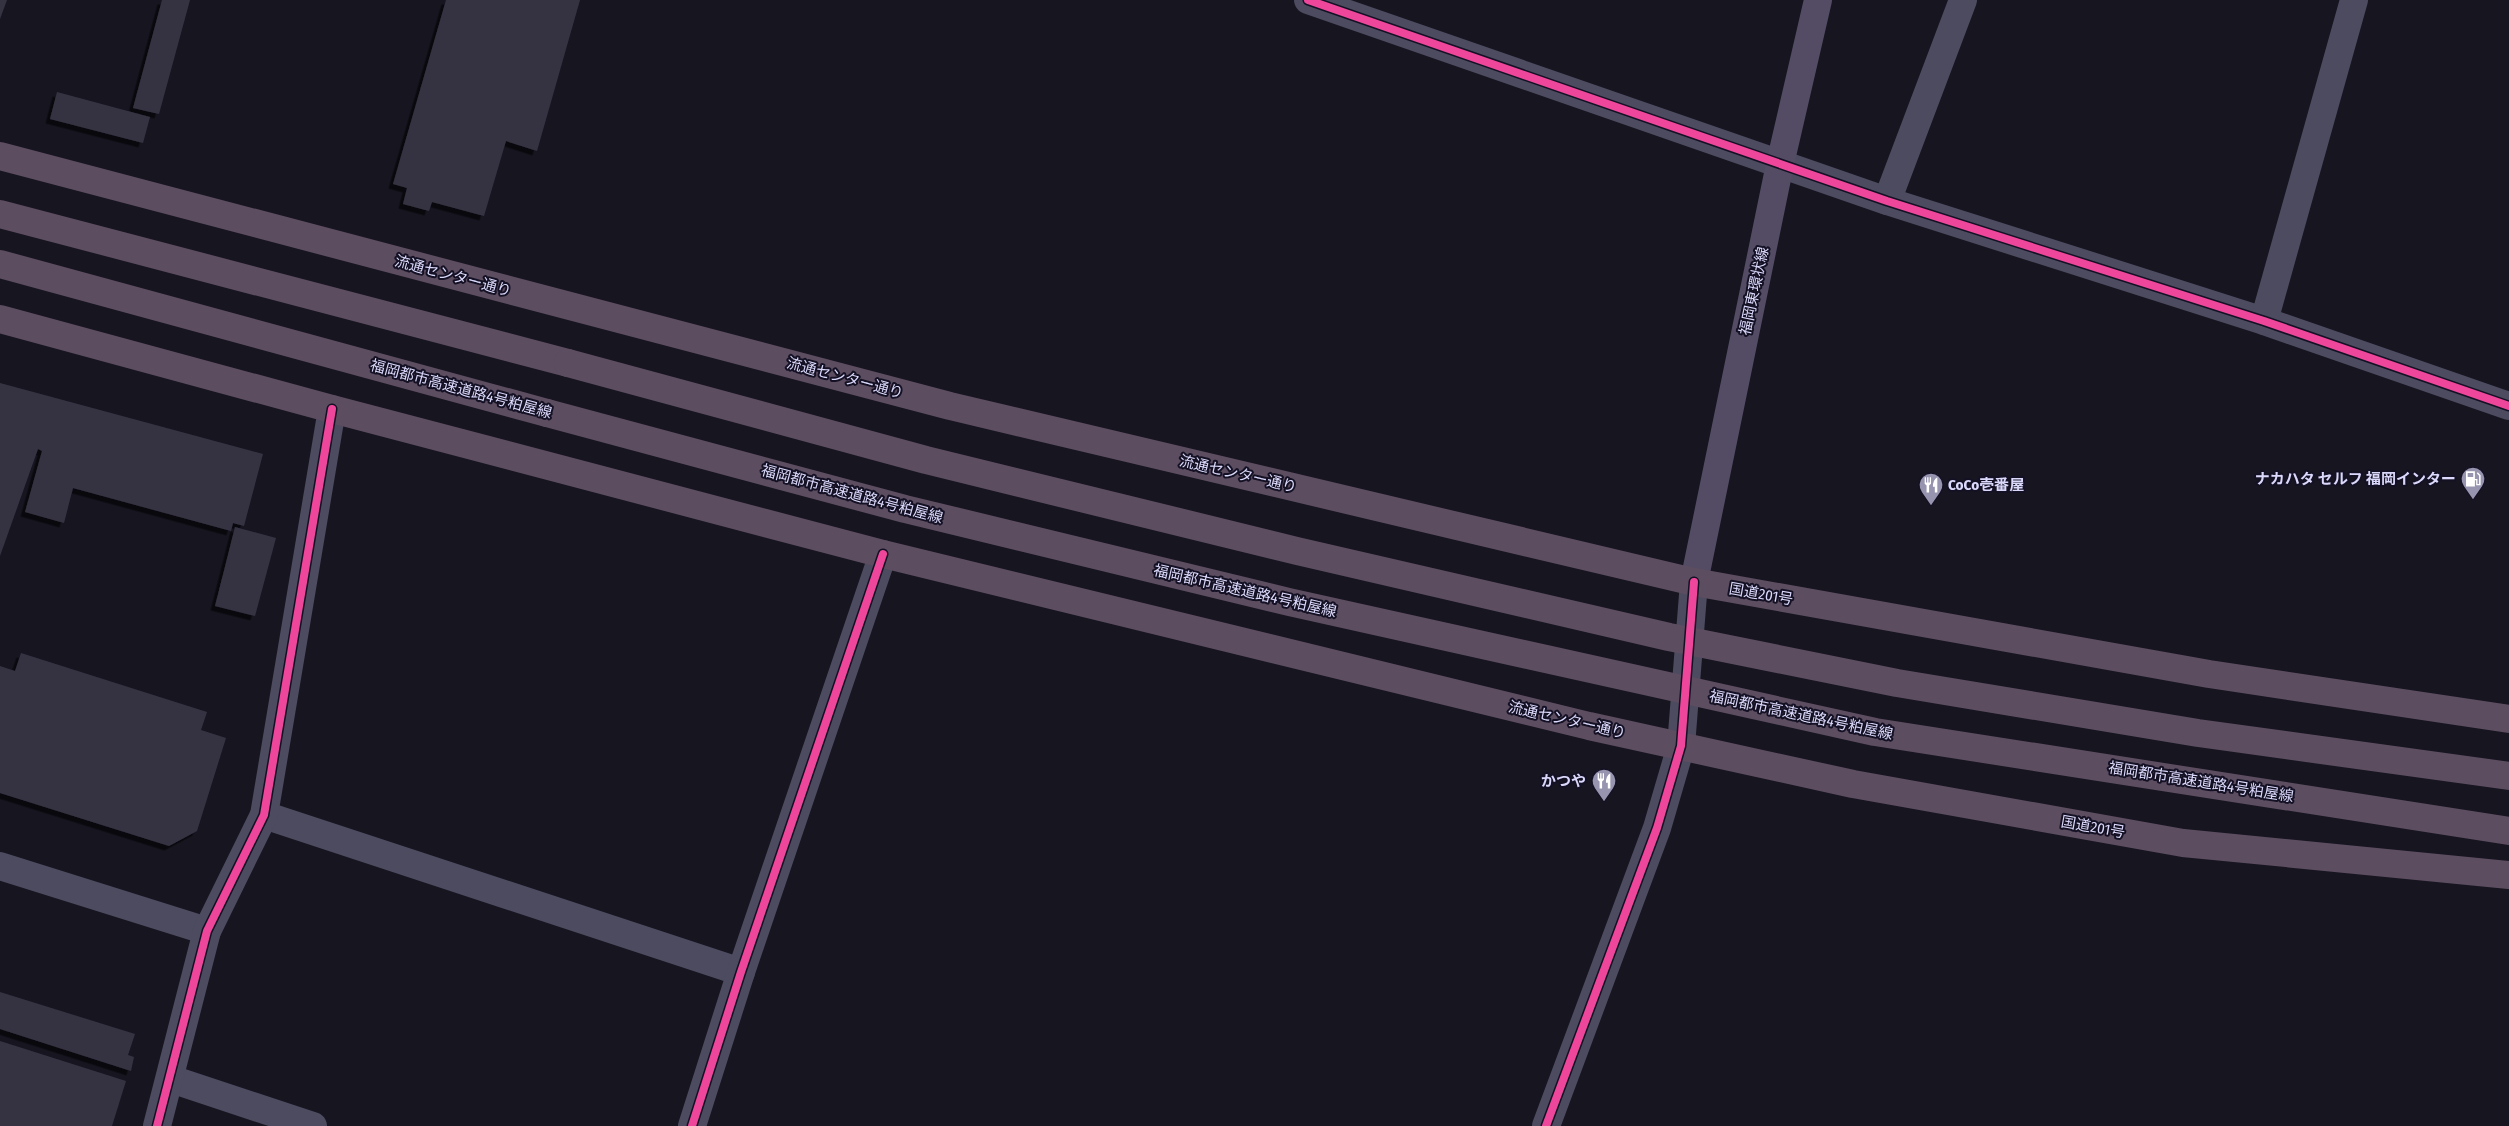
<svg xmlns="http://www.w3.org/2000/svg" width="2509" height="1126" viewBox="0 0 2509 1126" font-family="'Fira Sans Condensed','Noto Sans JP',sans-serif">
	<defs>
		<filter id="shadow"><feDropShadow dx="-4.5" dy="4.5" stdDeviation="0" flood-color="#0009"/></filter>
	</defs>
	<rect width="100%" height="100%" fill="#171520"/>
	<g fill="#353342" filter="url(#shadow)">
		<polygon points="0,0 7,0 0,19"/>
		<polygon points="162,0 190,0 159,114 133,108"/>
		<polygon points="446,0 580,0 537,151 506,141 484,216 432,202 429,211 403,204 407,188 393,184"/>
		<polygon points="57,92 150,117 143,143 50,119"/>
		<polygon points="0,383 263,454 244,526 233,523 231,531 73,488 64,523 25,512 42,451 38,449 0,556"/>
		<polygon points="235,527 276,538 255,616 215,606"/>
		<polygon points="21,653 207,712 201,730 226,738 197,831 169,846 0,793 0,666 15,671"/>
		<polygon points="0,992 135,1034 128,1055 134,1057 131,1071 0,1029"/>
		<polygon points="0,1041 126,1081 112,1126 0,1126"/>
	</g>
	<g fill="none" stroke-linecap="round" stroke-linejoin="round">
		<g stroke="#4c4b60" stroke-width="28">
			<polyline points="1308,0 1887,201 2264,321 2509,406"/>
			<polyline points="1887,201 1963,0"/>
			<polyline points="2264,321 2354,0"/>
			<polyline points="264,815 741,972"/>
			<polyline points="0,866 207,931"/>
			<polyline points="171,1079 313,1126"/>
			<polyline points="157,1126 207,931 264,815 332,409"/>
			<polyline points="692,1126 741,972 883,554"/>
			<polyline points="1546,1126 1657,828 1681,746 1694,582"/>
		</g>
		<polyline stroke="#534c64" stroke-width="28" points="1694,582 1780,164 1818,0"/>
		<g stroke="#5d4d61" stroke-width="28">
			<polyline points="0,156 950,406 1694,582 2209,674 2509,719"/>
			<polyline points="0,214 568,363"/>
			<polyline points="0,264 547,413"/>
			<polyline points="0,319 332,409 883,554 1589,726 1853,784 2183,843 2509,875"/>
		</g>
		<g stroke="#5d4d61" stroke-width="28">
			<polyline points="568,363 926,460 1297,551 1669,637 1897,683 2198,733 2509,776"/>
			<polyline points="547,413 905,509 1289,602 1875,732 2509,831"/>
		</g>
		<defs>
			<g id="cycleway">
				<polyline points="1308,0 1887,201 2264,321 2509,406"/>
				<polyline points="157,1126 207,931 264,815 332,409"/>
				<polyline points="692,1126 741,972 883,554"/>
				<polyline points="1546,1126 1657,828 1681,746 1694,582"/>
			</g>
		</defs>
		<use href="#cycleway" stroke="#141124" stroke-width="11"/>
		<use href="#cycleway" stroke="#ed469a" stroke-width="8"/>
	</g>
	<defs>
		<symbol id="fuel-pin" viewBox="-11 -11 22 30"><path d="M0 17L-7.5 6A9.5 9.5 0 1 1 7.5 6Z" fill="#9694ae" stroke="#141124"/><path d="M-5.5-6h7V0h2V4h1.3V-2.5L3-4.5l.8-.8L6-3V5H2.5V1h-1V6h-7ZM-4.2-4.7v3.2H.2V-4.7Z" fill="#fff"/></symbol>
		<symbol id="restaurant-pin" viewBox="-11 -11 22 30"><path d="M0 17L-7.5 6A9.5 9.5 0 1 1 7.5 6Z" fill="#9694ae" stroke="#141124"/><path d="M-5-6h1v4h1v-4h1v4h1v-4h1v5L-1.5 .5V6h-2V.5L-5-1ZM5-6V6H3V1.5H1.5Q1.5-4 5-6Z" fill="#fff"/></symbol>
	</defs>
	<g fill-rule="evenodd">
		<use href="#fuel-pin" x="2459" y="465" width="28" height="38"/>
		<use href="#restaurant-pin" x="1917" y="471" width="28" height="38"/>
		<use href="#restaurant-pin" x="1590" y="767" width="28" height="38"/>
	</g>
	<g text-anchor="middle" stroke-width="4" stroke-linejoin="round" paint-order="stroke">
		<g font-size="15" fill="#dbd9fb" stroke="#141124">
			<text transform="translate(453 276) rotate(15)" y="5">流通センター通り</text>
			<text transform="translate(1754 291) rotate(-78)" y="5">福岡東環状線</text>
			<text transform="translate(845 378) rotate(15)" y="5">流通センター通り</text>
			<text transform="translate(461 389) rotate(15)" y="5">福岡都市高速道路4号粕屋線</text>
			<text transform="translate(1238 474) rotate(13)" y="5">流通センター通り</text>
			<text transform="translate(852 494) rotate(15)" y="5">福岡都市高速道路4号粕屋線</text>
			<text transform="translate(1245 591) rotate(13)" y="5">福岡都市高速道路4号粕屋線</text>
			<text transform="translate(1761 594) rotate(10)" y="5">国道201号</text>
			<text transform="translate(1801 715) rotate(12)" y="5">福岡都市高速道路4号粕屋線</text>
			<text transform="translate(1567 720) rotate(13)" y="5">流通センター通り</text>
			<text transform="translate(2201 782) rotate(9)" y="5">福岡都市高速道路4号粕屋線</text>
			<text transform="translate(2093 827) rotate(10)" y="5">国道201号</text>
		</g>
		<g font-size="15" font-weight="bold" fill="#dbd9fb" stroke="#141124" text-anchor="end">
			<text x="2456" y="484">ナカハタ セルフ 福岡インター</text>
			<text x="1948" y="490" text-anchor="start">CoCo壱番屋</text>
			<text x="1586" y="786">かつや</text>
		</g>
	</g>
</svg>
